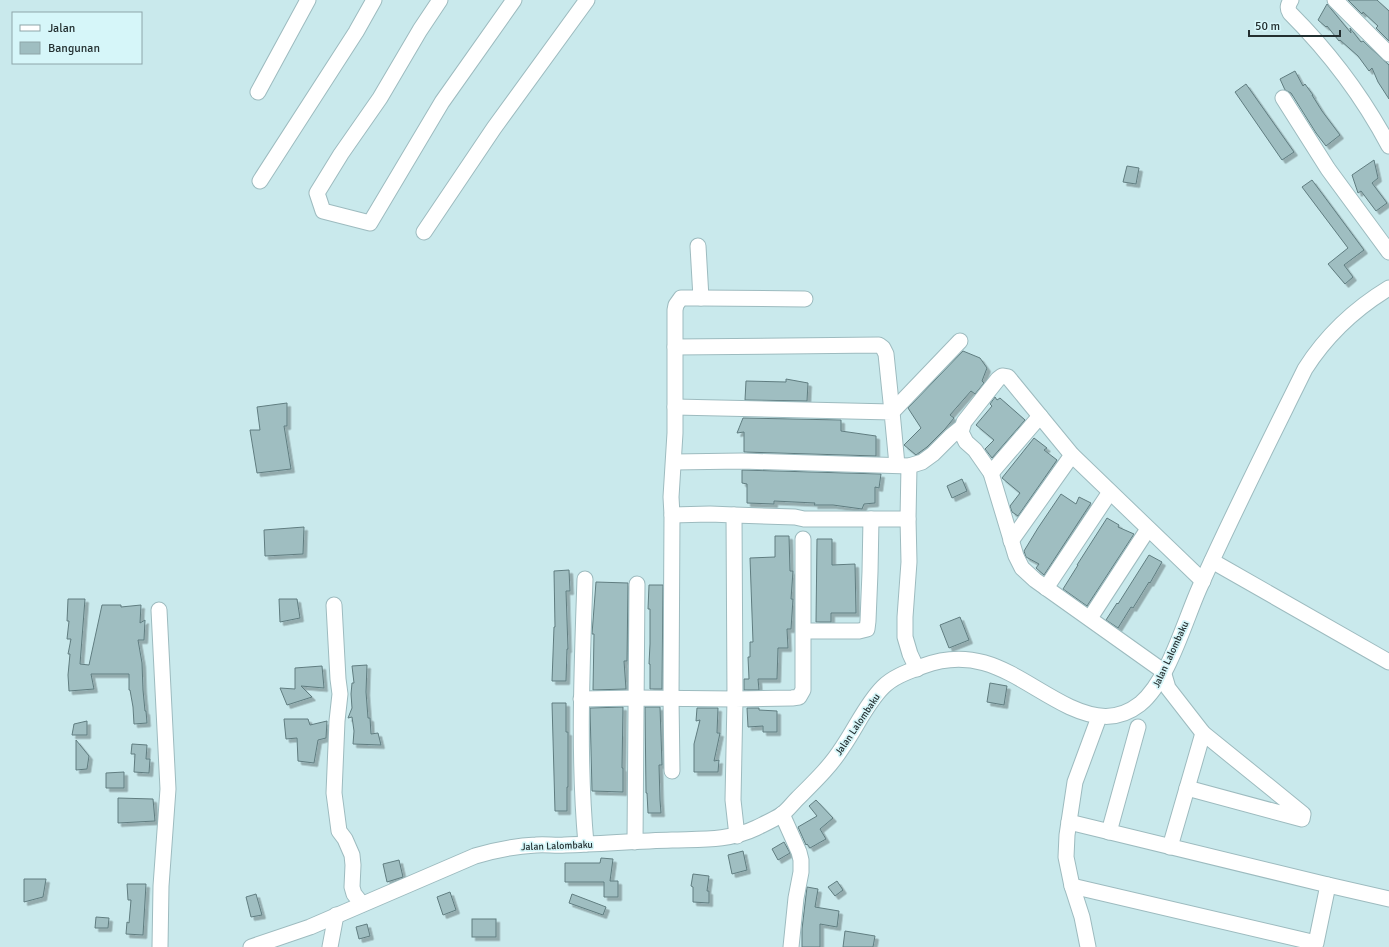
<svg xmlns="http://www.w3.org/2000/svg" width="1389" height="947" viewBox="0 0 1389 947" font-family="Signika,sans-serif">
	<defs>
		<filter id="shadow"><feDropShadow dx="3.5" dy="3.5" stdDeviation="0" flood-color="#0004"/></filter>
	</defs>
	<rect width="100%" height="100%" fill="#c9e9ec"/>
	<g fill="#9fbec1" stroke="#607d80" filter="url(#shadow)">
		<polygon points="1348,0 1377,0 1389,11 1389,41 1376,28 1378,26 1363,12 1362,14"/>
		<polygon points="1327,4 1351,33 1350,28 1361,42 1363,41 1389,65 1389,99 1378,82 1372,68 1369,71 1358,56 1340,40 1339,41 1327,26 1326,27 1318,20"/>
		<polygon points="1295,71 1303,86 1305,84 1313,95 1312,95 1322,111 1340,135 1326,146 1316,133 1291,93 1285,90 1280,79"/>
		<polygon points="1246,84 1294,152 1282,160 1235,92"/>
		<polygon points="1374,160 1378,178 1372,183 1387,203 1376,211 1361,191 1358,193 1352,175"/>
		<polygon points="1127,166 1139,168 1136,184 1123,182"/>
		<polygon points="1312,180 1364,250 1344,265 1353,277 1345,284 1328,264 1348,248 1302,187"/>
		<polygon points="963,351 980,358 987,368 982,381 984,383 975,394 971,391 950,415 954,418 945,429 927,447 916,455 904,445 921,428 908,408"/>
		<polygon points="786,379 808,383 807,401 745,400 746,381 786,382"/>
		<polygon points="995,397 997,400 1000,398 1025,420 992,458 985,449 994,440 976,425 992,406 990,404"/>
		<polygon points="287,403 287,426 284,426 291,469 257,473 250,430 260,430 257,407"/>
		<polygon points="743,418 841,420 841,431 876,436 876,456 744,452 744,432 737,433"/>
		<polygon points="1034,438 1047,448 1044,450 1057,460 1018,516 1012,512 1010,506 1020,493 1002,478"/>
		<polygon points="742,470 881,474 879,488 875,487 875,503 864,504 862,509 833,505 814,505 815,503 774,501 774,504 747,503 747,484 742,483"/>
		<polygon points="962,479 967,491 952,498 947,486"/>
		<polygon points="1061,494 1076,504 1079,497 1091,503 1044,575 1036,568 1039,564 1026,557 1024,551 1038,528"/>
		<polygon points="1107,518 1119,525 1118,527 1134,534 1087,606 1063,589 1078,565 1077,565"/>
		<polygon points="304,527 303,554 265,556 264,530"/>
		<polygon points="775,536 789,536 790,571 793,571 791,599 793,599 791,629 787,629 788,648 778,648 777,679 758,679 759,690 744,690 744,679 749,679 748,657 750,657 750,642 753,642 750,558 775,557"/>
		<polygon points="817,539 832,539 832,565 855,564 856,613 831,613 831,622 816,622"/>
		<polygon points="1149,555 1162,562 1150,583 1149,582 1133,608 1131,607 1118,628 1106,620 1117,603 1118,604"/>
		<polygon points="569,570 570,591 566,591 568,649 567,649 566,681 552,681 554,627 555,627 554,571"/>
		<polygon points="596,582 628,583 627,661 624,661 626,689 593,690 594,634 592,634"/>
		<polygon points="649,585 663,585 662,689 650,689 650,664 649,664 650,644 650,609 648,609"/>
		<polygon points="68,599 85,599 80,664 89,665 102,605 121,605 121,607 141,605 140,623 145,620 144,640 138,640 142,663 143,690 145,711 146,711 147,723 134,724 133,707 130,690 129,690 129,674 91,674 94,689 69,691 68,675 70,654 68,654 71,639 67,639 69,621 67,621"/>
		<polygon points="279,599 297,599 300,618 280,622"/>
		<polygon points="960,617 969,640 949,648 940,625"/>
		<polygon points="367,665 366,692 368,718 370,718 371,734 378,733 381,745 353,744 354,731 352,717 348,718 352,708 351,694 352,683 354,683 352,666"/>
		<polygon points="322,666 324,688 301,686 312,697 287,705 280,688 295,689 295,668"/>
		<polygon points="990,683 1007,686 1004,705 987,702"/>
		<polygon points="552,703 566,703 566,732 568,732 568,787 567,787 567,811 555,811"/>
		<polygon points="623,707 622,768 623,768 623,792 592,791 590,708"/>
		<polygon points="645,707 660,707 662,765 659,765 660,800 661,813 648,813 647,793 646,793"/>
		<polygon points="697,708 718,708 717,733 720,733 714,761 719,760 718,772 694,772 694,744 700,720 696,721"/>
		<polygon points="747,708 759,708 759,710 777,711 777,732 763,732 763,726 748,727"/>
		<polygon points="284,719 308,719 310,725 327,721 326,738 318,740 314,763 298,761 297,738 286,739"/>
		<polygon points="87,721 87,735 72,735 74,724"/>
		<polygon points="76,740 89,756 87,769 76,770"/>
		<polygon points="132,744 147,745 146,759 150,759 149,773 134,772 135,754 131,754"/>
		<polygon points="124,772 124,788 106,788 106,773"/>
		<polygon points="118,798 153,799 155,821 118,823"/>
		<polygon points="816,800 833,818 820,829 826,839 810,848 807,844 806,845 798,827 817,816 809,806"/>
		<polygon points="784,842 790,853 778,860 772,849"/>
		<polygon points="743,851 747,870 732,874 728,855"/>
		<polygon points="601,858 613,859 610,881 618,881 618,897 604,897 604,882 565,882 565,863 600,863"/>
		<polygon points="399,860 403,877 387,882 383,864"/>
		<polygon points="693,874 709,876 707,891 709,891 709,903 693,902 693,887 691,886"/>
		<polygon points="24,879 46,879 43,897 24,902"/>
		<polygon points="837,881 843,890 835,896 828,887"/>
		<polygon points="127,884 146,884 143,935 126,934 127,922 129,923 131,900 128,900"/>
		<polygon points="807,887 818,889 815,907 839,911 837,927 820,924 820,947 802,947 802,929"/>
		<polygon points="450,892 456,910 443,915 437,897"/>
		<polygon points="256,894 262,915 251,917 246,897"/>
		<polygon points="572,894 606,907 603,915 569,903"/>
		<polygon points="96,917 109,918 108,928 95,928"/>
		<rect x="472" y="919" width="24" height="18"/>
		<polygon points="367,924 370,936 359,939 356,927"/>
		<polygon points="845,931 875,936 873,947 843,947"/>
	</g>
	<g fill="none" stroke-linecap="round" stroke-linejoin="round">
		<defs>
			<g id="minor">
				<polyline points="440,0 420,30 380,98 341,154 317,193 323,211 370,223 442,102 514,0"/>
				<path d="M 1291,0 C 1288,5 1287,8 1290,13 C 1329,52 1363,97 1389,146"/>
				<polyline points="1335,0 1389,54"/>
				<polyline points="258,92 308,0"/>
				<polyline points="1283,98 1328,169 1389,252"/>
				<polyline points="260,181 356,32 374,0"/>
				<polyline points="424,232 494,128 587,0"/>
				<polyline points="701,298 805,299"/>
				<polyline points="675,347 879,345 883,348 886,354 892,412"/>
				<polyline points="675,407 892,412 897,465"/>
				<polyline points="892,412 960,341"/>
				<polyline points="674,462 742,461 909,466 922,462 933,454 951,436 962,427"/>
				<polyline points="991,473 1040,416"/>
				<polyline points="672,515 671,698 672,771"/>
				<polyline points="734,515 795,517 804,519 871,519 870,572 868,621 867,629 859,631 804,631"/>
				<polyline points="871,519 908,519 909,466"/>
				<polyline points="908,519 909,562 905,617 905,637 910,654 917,669"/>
				<polyline points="1011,541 1072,455"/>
				<polyline points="1212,561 1389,662"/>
				<path d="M 585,579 C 582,667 578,756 586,844"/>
				<polyline points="1046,588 1110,492"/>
				<polyline points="334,605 338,679 340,694 337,721 334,793 339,831 345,839 352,855 353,865 352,887 354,894 362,904"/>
				<polyline points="159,610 168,789 161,886 160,947"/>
				<polyline points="1090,618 1148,529"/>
				<polyline points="581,699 637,698 735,699 734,515 710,514 672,515 671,497 675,433 675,310 676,305 681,298 701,298 698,246"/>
				<polyline points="1187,788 1302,819 1303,814 1203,733 1168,688 1163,671 1035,580 1022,568 1016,556 991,473 975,450 966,442 961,432 964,422 998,379 1002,376 1008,377 1072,455 1203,581"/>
				<polyline points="782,814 799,852 801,860 801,872 796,898 791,947"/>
				<polyline points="1069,822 1328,885 1389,899"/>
				<polyline points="1109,832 1138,727"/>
				<polyline points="737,836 733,800 735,699 792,698 799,697 803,690 803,539"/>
				<polyline points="635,842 637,584"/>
				<polyline points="1170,847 1203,733"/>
				<polyline points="1072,886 1316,943 1328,885"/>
				<path d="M 251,947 L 310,927 L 475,856 C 495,850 515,846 536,845 C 546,844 555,846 565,845 C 600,844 636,841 672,840 C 701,839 729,841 756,828 C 764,824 773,820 781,815 C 787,811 792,804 797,799 C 813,783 830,767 842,748 C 856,728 866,704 883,687 C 894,676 910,671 923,666 C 984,643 1020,683 1070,707 C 1094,718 1117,722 1140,704 C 1168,681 1184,623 1199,589 C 1232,515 1269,442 1305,369 C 1326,336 1356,308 1389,288"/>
				<polyline points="330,947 336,915"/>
				<polyline points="1088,947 1082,917 1072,886 1066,857 1067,835 1075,782 1099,717"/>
			</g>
		</defs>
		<use href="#minor" stroke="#9dbbbf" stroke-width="17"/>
		<use href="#minor" stroke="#fff" stroke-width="15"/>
	</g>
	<g text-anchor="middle" stroke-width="3.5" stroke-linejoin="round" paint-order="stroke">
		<g font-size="10" fill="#232f30" stroke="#d6f6f9">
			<text transform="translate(1170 654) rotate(-65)" y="4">Jalan Lalombaku</text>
			<text transform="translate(857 724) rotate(-56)" y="4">Jalan Lalombaku</text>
			<text transform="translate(557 845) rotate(-2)" y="4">Jalan Lalombaku</text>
		</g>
	</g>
	<rect x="12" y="12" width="130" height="52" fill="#d6f6f9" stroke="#8ea6a9"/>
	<rect x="20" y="25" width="20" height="6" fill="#ffffff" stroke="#8ea6a9"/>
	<text x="48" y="32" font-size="12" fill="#232f30">Jalan</text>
	<rect x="20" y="42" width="20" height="12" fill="#9fbec1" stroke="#8ea6a9"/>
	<text x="48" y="52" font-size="12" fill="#232f30">Bangunan</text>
	<path d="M1249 30v6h91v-6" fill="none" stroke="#232f30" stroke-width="2"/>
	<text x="1255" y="30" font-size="12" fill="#232f30" stroke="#d6f6f9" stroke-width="3" paint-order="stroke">50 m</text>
</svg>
